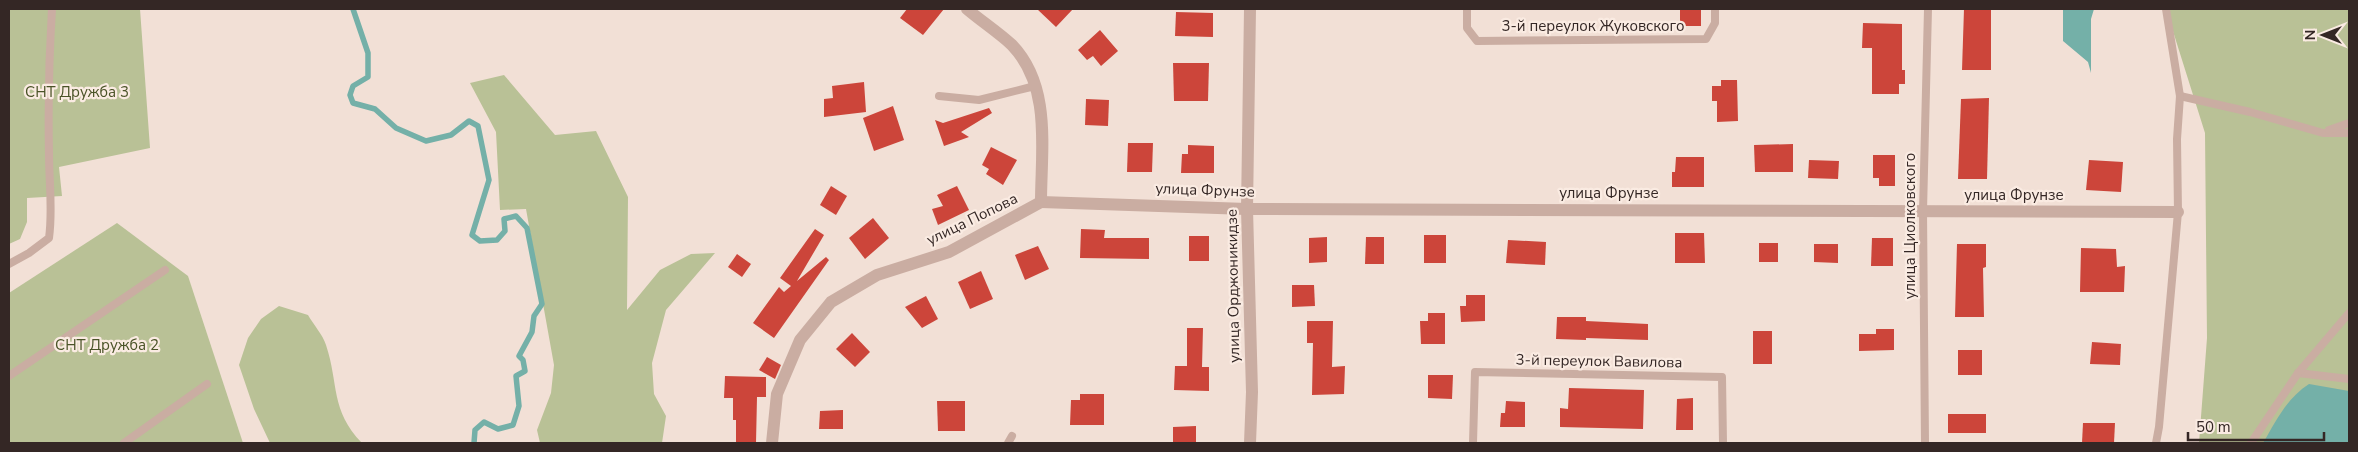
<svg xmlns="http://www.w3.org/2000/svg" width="2358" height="452" viewBox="0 0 2358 452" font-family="'Nunito Sans',sans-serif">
	<rect width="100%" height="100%" fill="#f2e0d6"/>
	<g fill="#b9c196">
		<polygon points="9,9 140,9 150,148 59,167 62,196 27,198 27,222 20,239 9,244"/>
		<polygon points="2166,9 2349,9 2349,443 2199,443 2207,338 2205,133"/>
		<polygon points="504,75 555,135 596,131 628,197 627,310 660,270 691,254 715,253 666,310 652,363 654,394 666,416 662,443 540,443 537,430 551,393 554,365 526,209 500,210 496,132 470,83"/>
		<polygon points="117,223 188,276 243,443 9,443 9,293"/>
		<path d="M 279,306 L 308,315 C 313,324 323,335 326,345 C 339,384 330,410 362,443 L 270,443 L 254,409 L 239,365 L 248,338 L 261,319 Z"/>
	</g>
	<g fill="#74b0a8">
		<polygon points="2063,9 2094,9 2091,19 2091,73 2088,62 2063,41"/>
		<path d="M 2309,384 L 2349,391 L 2349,443 L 2263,443 C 2276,421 2286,399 2309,384 Z"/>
	</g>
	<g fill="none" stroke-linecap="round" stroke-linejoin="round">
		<polyline stroke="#74b0a8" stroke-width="5.5" points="353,9 368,53 368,77 353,86 350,95 353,103 375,109 396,128 426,141 451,135 469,121 478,126 489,180 472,235 480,241 497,240 505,231 504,219 516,216 527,228 542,304 534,316 532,332 519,356 523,360 525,371 516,376 519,406 513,425 498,429 484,422 475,430 474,443"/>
	</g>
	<g fill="#cc453a">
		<polygon points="907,9 944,9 923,35 900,18"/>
		<polygon points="1037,9 1073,9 1056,27"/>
		<rect x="1680" y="9" width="21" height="17"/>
		<polygon points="1964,9 1991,9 1991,70 1962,70"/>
		<polygon points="1176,12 1213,13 1213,37 1175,36"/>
		<polygon points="1863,23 1902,24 1902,70 1905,70 1905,84 1899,84 1899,94 1872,94 1872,48 1862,48"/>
		<polygon points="1100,30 1118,51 1101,66 1093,56 1087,60 1078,50"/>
		<polygon points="1173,63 1209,63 1208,101 1174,101"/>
		<polygon points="1721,80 1737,80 1738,121 1717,122 1717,101 1712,101 1712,86 1721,86"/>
		<polygon points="864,82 866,112 824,117 824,99 833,98 832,86"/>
		<polygon points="1989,98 1987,179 1958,179 1961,99"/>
		<polygon points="1086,99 1109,100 1108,126 1085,125"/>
		<polygon points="893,106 904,140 874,151 863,118"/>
		<polygon points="989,108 992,113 961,132 969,137 944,146 935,120 943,123"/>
		<polygon points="1128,143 1153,143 1152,172 1127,172"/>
		<polygon points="1793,144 1793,172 1755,172 1754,145"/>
		<polygon points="1188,145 1214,146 1214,173 1181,173 1182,154 1188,154"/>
		<polygon points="991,147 1017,160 1003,185 986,174 989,169 982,165"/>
		<polygon points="1873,155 1895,155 1895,186 1879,186 1879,178 1873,178"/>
		<polygon points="1676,157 1704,157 1704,187 1672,187 1672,172 1675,172"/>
		<polygon points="1809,160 1839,161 1838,179 1808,178"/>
		<polygon points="2089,160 2123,162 2121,192 2086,190"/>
		<polygon points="831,186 847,196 836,215 820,205"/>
		<polygon points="957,186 969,210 938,225 932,209 943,206 937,195"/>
		<polygon points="873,218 889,238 865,259 849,238"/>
		<polygon points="815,229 824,235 797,281 826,257 829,260 774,338 753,323 779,287 784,292 791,286 780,278"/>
		<polygon points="1081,229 1105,230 1104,238 1149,238 1149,259 1080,258"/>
		<polygon points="1675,233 1704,233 1705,263 1675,263"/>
		<rect x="1424" y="235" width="22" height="28"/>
		<rect x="1189" y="236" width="20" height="25"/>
		<polygon points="1327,237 1327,262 1309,263 1309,238"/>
		<polygon points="1366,237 1384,237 1384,264 1365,264"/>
		<polygon points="1872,238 1893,238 1893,266 1871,266"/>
		<polygon points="1508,240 1546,242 1545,265 1506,263"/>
		<rect x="1759" y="243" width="19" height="19"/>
		<polygon points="1814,244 1838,244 1838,263 1814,262"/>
		<polygon points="1957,244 1986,244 1986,267 1983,268 1984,317 1955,317"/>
		<polygon points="1038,246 1049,269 1025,280 1015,255"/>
		<polygon points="2081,248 2116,249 2117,267 2125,266 2124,292 2080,292"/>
		<polygon points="737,254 751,264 742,277 728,267"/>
		<polygon points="981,271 993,299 970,309 958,282"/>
		<polygon points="1292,285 1314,285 1315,306 1292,307"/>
		<polygon points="1466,295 1485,295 1485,321 1461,322 1460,306 1466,306"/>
		<polygon points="926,296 938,319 922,328 905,307"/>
		<polygon points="1428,313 1445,313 1445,344 1421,344 1420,321 1428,321"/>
		<polygon points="1557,317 1586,317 1586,321 1648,324 1648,340 1586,338 1586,340 1556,339"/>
		<polygon points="1307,321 1333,321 1332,367 1345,366 1344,394 1312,395 1313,343 1307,343"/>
		<polygon points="1187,328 1203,328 1202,367 1209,367 1209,391 1174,390 1175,366 1187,366"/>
		<polygon points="1876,329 1894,329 1894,350 1859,351 1859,334 1876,334"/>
		<rect x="1753" y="331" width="19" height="33"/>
		<polygon points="852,333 870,352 855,367 836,349"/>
		<polygon points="2092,342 2121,344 2120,365 2090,364"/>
		<rect x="1958" y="350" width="24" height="25"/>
		<polygon points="767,357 781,365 775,379 759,370"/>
		<polygon points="1428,375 1453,375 1452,399 1428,398"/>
		<polygon points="725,376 766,377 766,397 757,397 756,443 736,443 736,420 733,420 733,398 724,398"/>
		<polygon points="1569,388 1644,390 1643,429 1560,427 1560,408 1568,409"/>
		<polygon points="1080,394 1104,394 1104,425 1070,425 1071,400 1080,400"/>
		<polygon points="1693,398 1693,430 1676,430 1677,399"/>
		<polygon points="937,401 965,401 965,431 938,431"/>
		<polygon points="1506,401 1525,402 1525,427 1500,427 1501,413 1505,413"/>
		<polygon points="843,410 843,429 819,429 820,411"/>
		<rect x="1948" y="414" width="38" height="19"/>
		<polygon points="2083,423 2115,423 2114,443 2082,443"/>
		<polygon points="1196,426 1196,443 1173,443 1173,427"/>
	</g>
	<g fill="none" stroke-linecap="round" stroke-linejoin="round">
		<g stroke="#caada2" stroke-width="8">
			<polyline points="1467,9 1467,28 1477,41 1706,39 1715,23 1715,9"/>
			<polyline points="939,96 979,100 1035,86"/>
			<polyline points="2180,96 2250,112 2323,133 2349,133"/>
			<polyline points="2329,130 2349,123"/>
			<path d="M 9,264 L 29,253 L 49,238 C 53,210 49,182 49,154 C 48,105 49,57 52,9"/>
			<polyline points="2298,373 2349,379"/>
			<polyline points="9,376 165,270"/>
			<polyline points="124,443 207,384"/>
			<polyline points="1008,443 1012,436"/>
			<polyline points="1473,443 1475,372 1722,377 1723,443"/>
			<polyline points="1925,443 1923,211 1928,9"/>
			<polyline points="2156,443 2159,427 2178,212 2177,139 2180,96 2166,9"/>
			<polyline points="2251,443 2298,373 2349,313"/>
		</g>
		<g stroke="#caada2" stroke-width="12">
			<polyline points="1250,9 1247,209 1252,392 1250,443"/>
			<polyline points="1041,202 1247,209 2178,212"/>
			<path d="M 772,443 L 777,394 L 800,340 L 831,302 L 877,275 L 949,252 L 1041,202 C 1041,150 1052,87 1012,45 C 998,32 981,21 967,9"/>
		</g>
	</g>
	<g text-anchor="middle" stroke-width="4.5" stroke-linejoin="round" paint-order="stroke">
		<g font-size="15" fill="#342725" stroke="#faebe2">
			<text x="1593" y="31">3-й переулок Жуковского</text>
			<text transform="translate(1205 190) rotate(2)" y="5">улица Фрунзе</text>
			<text x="1609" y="198">улица Фрунзе</text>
			<text x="2014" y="200">улица Фрунзе</text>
			<text transform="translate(972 219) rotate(-26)" y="5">улица Попова</text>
			<text transform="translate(1910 226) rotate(-90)" y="5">улица Циолковского</text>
			<text transform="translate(1233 286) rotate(-91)" y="5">улица Орджоникидзе</text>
			<text transform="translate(1599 361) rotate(1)" y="5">3-й переулок Вавилова</text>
		</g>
		<g font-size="15" fill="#4a5327" stroke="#faebe2">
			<text x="77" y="97">СНТ Дружба 3</text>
			<text x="107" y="350">СНТ Дружба 2</text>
		</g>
	</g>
	<rect width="2358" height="452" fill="none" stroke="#342725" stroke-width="20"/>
	<g transform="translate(2323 35) rotate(270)" stroke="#faebe2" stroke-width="4" paint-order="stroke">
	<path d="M0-4L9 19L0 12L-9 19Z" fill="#342725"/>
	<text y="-8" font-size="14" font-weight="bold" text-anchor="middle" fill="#342725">N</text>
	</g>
	<path d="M2188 432v8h136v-8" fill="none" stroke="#342725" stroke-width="2.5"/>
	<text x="2196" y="432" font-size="15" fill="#342725" stroke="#faebe2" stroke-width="4" paint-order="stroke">50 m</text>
</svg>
